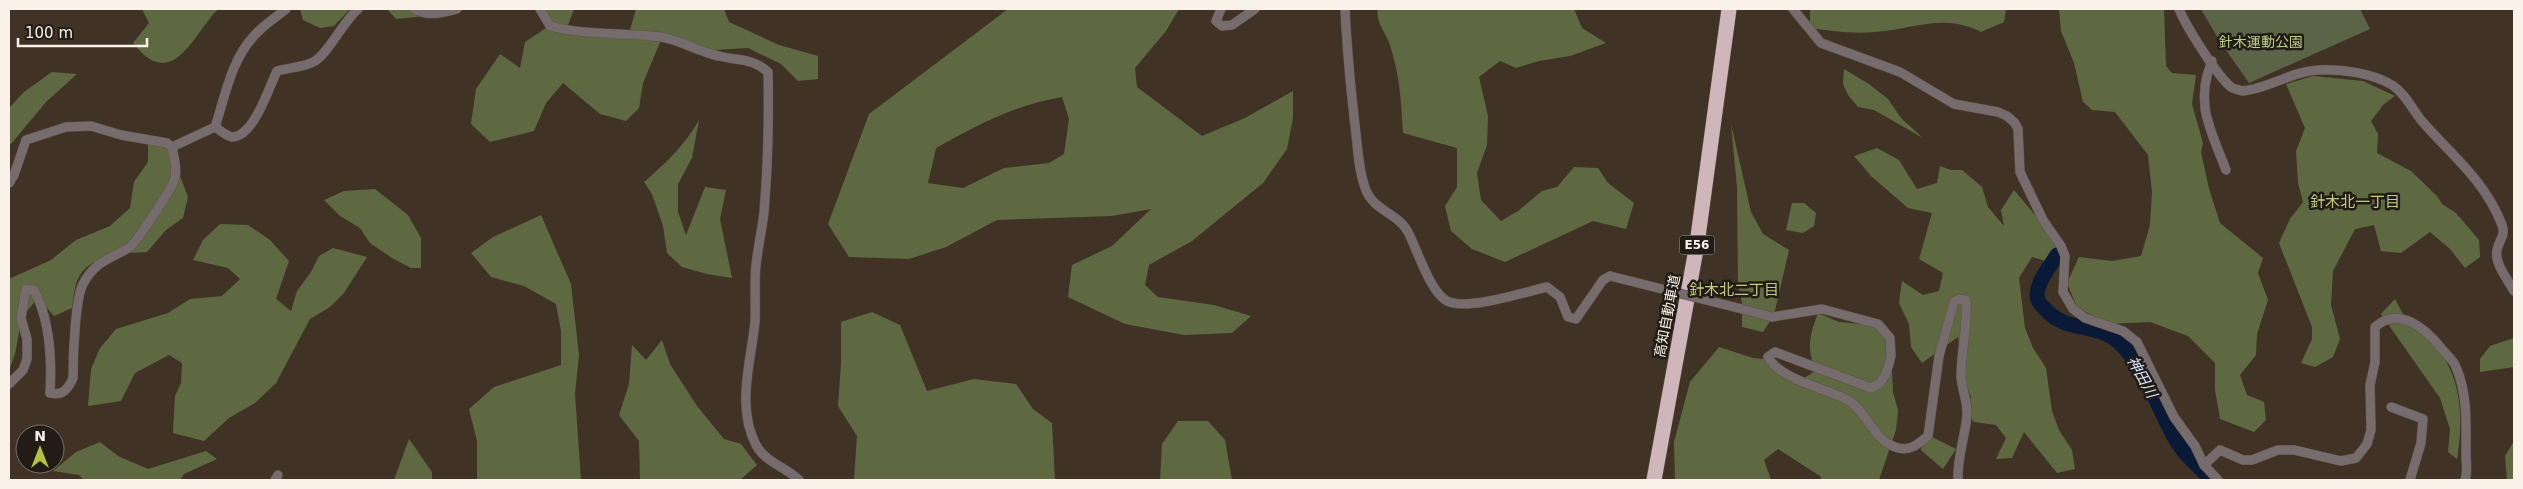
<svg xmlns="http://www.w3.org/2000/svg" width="2523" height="489" viewBox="0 0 2523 489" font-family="'DejaVu Sans','Noto Sans JP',sans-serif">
	<rect width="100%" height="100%" fill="#403326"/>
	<polygon fill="#5c6448" points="2201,9 2360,9 2370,29 2249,83 2219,40"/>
	<g fill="#5e6942" fill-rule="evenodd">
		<path d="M 142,9 L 218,9 C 193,34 173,94 133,43 L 149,23 Z"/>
		<polygon points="300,9 350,9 334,26 320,28 303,20"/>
		<polygon points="387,9 451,9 426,16 396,19"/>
		<path d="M 538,9 L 574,9 L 568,25 C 587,36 609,31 630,30 L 636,9 L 724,9 L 729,22 L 779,45 L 818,56 L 818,79 L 798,81 L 781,64 L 748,48 L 713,50 L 661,40 L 643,83 L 639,108 L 626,121 L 600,114 L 563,83 L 546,103 L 534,131 L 490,142 L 471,124 L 476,89 L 500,54 L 520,68 L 525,42 L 549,26 Z"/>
		<path d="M 1008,9 L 1179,9 L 1166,31 L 1135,68 L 1137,87 L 1202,136 L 1245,118 L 1293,91 L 1293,118 L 1287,149 L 1263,183 L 1192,241 L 1149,265 L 1145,285 L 1158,297 L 1214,305 L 1251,316 L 1232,333 L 1184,335 L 1125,324 L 1068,297 L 1072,265 L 1112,246 L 1151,209 L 1112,216 L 997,220 L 946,247 L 909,259 L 849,257 L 828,224 L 869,114 ZM 1062,97 L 1069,119 L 1064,154 L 1049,163 L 1004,168 L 963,188 L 928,183 L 936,148 C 980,124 1012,106 1062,97 Z"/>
		<path d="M 1378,9 L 1574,9 L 1582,28 L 1606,43 L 1570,56 L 1539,61 L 1516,68 L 1500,61 L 1479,77 L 1488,116 L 1487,145 L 1477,173 L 1481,200 L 1501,221 L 1518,211 L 1542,191 L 1557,187 L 1574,167 L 1598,168 L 1608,183 L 1634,203 L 1626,229 L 1593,221 L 1505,262 L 1472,249 L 1451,231 L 1445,206 L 1457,187 L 1457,148 L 1403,133 C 1401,99 1400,77 1390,45 C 1386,33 1375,21 1378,9 Z"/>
		<path d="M 1810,9 L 2006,9 L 2004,22 L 1981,32 C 1943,13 1915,29 1875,32 C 1853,34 1832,31 1810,28 Z"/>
		<polygon points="2059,9 2164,9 2166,66 2172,73 2196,75 2192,104 2203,143 2201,152 2209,189 2220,223 2263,258 2258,273 2268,300 2257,334 2256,355 2240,375 2247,395 2264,402 2266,420 2254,432 2220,419 2215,390 2215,363 2188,336 2150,322 2107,324 2077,307 2067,283 2079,257 2112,261 2141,256 2150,225 2152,192 2148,155 2115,112 2092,110 2083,102 2074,63 2061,31"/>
		<polygon points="1844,69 1869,84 1888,99 1901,118 1923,138 1874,110 1858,107 1848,95 1843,84"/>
		<polygon points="52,72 77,74 46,102 11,144 9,143 9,108 24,92"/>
		<polygon points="2313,76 2363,81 2395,96 2384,104 2371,121 2378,134 2377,153 2411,171 2437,196 2442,204 2456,213 2479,240 2480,257 2465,268 2450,249 2430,232 2401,253 2381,251 2374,225 2355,229 2333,271 2331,305 2340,339 2333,357 2315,367 2301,363 2312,339 2312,327 2279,243 2290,219 2303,202 2298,183 2296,151 2305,128 2286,84"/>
		<path d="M 699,120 L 692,158 L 678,184 L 678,212 L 686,235 L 705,187 L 726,190 L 720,219 L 732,278 L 707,274 L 682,267 L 667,253 L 663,226 L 652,194 L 644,182 C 666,163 685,145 699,120 Z"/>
		<polygon points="1731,124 1751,212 1763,234 1789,250 1774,315 1763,332 1742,327 1742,303 1738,285 1737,187"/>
		<path d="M 148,142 L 167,144 L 178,157 L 180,176 L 188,197 L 183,218 L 166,230 L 147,252 C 121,253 85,255 76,284 C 74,292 73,300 72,308 L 54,316 L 38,298 L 22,317 L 15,354 L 9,371 L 9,279 L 51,260 L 76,240 L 110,226 L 130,208 L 134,182 L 148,162 Z"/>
		<polygon points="1877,148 1899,160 1917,189 1937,183 1940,166 1951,170 1962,170 1982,187 1988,207 2004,226 2001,210 2014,190 2035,215 2050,227 2057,244 2052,263 2032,257 2019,278 2025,328 2033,348 2046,368 2052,411 2059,430 2072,450 2075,469 2057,473 2024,432 2012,458 1996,459 2006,438 1996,425 1974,422 1965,411 1971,397 1965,382 1958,337 1922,363 1911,347 1909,324 1899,303 1902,281 1923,295 1939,291 1943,273 1919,259 1932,213 1908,208 1871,176 1854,156"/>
		<polygon points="375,189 408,215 421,238 421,268 411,268 392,258 370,243 360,228 340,216 324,200 344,191"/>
		<polygon points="1792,203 1804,203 1816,213 1814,226 1803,233 1786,230"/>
		<polygon points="541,215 571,284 579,355 575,394 581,480 477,480 477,441 469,409 494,387 561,365 561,331 556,304 524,286 491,277 471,253 493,237"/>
		<polygon points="220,224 248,225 270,240 289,261 276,299 291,311 297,291 311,272 319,256 333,248 367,257 344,293 330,307 310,319 276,383 255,403 229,418 204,441 173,433 175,396 181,383 182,363 169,355 135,373 121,401 88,406 91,369 100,348 116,329 168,313 190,299 222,296 240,279 228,268 193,260 203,240"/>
		<path d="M 2395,299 C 2399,306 2402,314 2407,319 C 2414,328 2425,335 2433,343 C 2462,375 2464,419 2457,459 L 2448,452 L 2450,429 L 2440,398 L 2381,314 Z"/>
		<polygon points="872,312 900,325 927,391 974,379 1016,384 1033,409 1052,423 1055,480 854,480 857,436 838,406 841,364 841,322"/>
		<path d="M 1818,313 L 1839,322 L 1861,324 L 1883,329 L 1892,372 L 1893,392 L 1898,410 L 1896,430 L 1879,480 L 1822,480 L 1820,476 L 1778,449 L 1764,460 L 1771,480 L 1675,480 L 1674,442 L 1690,382 L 1719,347 L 1753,358 L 1773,360 L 1801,380 L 1815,371 C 1807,346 1809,337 1818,313 Z"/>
		<polygon points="2514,338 2514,367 2480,372 2480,359 2490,346"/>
		<polygon points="662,340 670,364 697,406 724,439 741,444 757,465 740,480 640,480 639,441 619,415 629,384 632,345 646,360"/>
		<polygon points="1178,421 1208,421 1225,440 1232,480 1160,480 1162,444"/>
		<polygon points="1924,433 1956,449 1943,469 1921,450"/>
		<polygon points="409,439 432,472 432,480 394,480"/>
		<polygon points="2514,441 2514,480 2507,480 2505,456"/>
		<polygon points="100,442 118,456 148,469 206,451 217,459 184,474 180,480 84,480 79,475 53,471 76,452"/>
	</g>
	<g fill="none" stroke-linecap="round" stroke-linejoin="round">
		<path stroke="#091936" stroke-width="15" d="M 2057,255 C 2050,267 2033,286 2038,300 C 2040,305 2045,308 2048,312 C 2068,331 2091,324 2112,337 C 2139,353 2160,413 2176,440 C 2185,457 2200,466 2211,480"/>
		<defs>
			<g id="minor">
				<path d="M 414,9 C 429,17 442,13 457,9"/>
				<path d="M 540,9 L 550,26 C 587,36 624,32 661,37 C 681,40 699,52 719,56 C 738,61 753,58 768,72 C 769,119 768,166 764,212 C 762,230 758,247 756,265 C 754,284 756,303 755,322 C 751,361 736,407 756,445 C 766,463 786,467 799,480"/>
				<polyline points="1221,9 1216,21 1222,26 1232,25 1255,9"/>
				<path d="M 1345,9 C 1347,50 1351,92 1356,134 C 1358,152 1359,173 1366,190 C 1373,210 1399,214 1408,232 C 1417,249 1430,292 1447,301 C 1467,311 1525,292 1547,287 L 1560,297 L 1568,317 L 1576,319 L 1603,280 L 1610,276"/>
				<polyline points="1793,9 1821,43 1900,72 1954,104 1998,112 2007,116 2015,123 2018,129 2020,172 2043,220 2061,246 2065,256 2063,292 2073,309 2085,318 2123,331 2137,342 2174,417 2195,446 2204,465 2218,480"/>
				<path d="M 2179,9 C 2186,26 2217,76 2231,87 C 2234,89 2239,90 2242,91 C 2268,89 2292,71 2319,70 C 2342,69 2372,73 2392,85 C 2405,93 2412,109 2421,120 C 2451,155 2485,180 2502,225 C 2506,235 2499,240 2497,250 C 2494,263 2508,280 2514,291"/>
				<path d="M 2212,61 C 2194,104 2211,130 2226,170"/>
				<path d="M 215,127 C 220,130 226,136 232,137 C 254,137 269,87 277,71 C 288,68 306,67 315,61 C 329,52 343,22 358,9"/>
				<path d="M 172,147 L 215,127 C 225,97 231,61 253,37 C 262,26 275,18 286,9"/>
				<path d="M 9,183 L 14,175 L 26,140 L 66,127 L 91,126 L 121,135 L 167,143 L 172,147 C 174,158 178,171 174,181 C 172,188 135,244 130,247 C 109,260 96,260 83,284 C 75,299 73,358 73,378 C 68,389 63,396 50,393 C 52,359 50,320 34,290 L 26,289 L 21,318 L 27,339 L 27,359 L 23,370 L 9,384"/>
				<path d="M 1750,311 L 1772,317 L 1822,309 L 1878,324 L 1890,338 L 1891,356 L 1886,374 L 1880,383 L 1871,388 L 1775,352 L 1768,357 C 1780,380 1826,388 1848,400 C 1867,411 1873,441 1898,448 C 1911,451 1918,444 1928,436 L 1939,356 L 1954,302 L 1959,299 L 1966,300 C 1968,326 1961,351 1961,377 C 1962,390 1968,403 1967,415 C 1965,438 1957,457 1958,480"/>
				<polyline points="2391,407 2423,419 2421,443 2410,480"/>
				<path d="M 2204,465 L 2220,450 L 2243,460 L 2252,460 L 2278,450 L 2294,450 L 2341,461 L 2356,458 L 2367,444 L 2371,430 L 2370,385 L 2375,362 L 2375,327 C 2399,305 2426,329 2442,349 C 2446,354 2453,360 2456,367 C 2468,395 2466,424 2466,454 C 2466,462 2468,472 2465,480"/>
				<polyline points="275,480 278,475"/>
			</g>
			<polyline id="motorway" points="1654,480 1697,244 1729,9"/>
		</defs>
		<use href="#minor" stroke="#5e5145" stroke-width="10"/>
		<use href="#motorway" stroke="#5e5145" stroke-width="16"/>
		<use href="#minor" stroke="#766c6e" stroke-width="9"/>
		<use href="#motorway" stroke="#ceb6bb" stroke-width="15"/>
		<defs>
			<polyline id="minor-bridge" points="1610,276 1750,311"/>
		</defs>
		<use href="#minor-bridge" stroke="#5e5145" stroke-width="10" stroke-linecap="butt"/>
		<use href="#minor-bridge" stroke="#766c6e" stroke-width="9"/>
	</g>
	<g text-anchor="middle" stroke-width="5" stroke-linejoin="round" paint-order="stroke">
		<rect fill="#221c16" stroke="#b9b1aa" stroke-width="1" x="1679.5" y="235.5" width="35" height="19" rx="4"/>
		<g font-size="12" font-weight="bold" fill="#faf1e9">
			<text x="1697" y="249">E56</text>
		</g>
		<g font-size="14" fill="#bccf8d" stroke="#221c16">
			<text x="2261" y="47">針木運動公園</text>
		</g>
		<g font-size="14" fill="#faf1e9" stroke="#221c16">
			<text transform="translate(1667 316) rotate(-79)" y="5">高知自動車道</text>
		</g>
		<g font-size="15" fill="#c1cc80" stroke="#221c16">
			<text x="2355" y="207">針木北一丁目</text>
			<text x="1734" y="295">針木北二丁目</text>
		</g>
		<g font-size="15" font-style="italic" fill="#d5e3fb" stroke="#221c16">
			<text transform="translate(2142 377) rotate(61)" y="5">神田川</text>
		</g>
	</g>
	<rect width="2523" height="489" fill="none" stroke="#faf1e9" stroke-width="20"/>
	<g transform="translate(40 449)"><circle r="24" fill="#221c16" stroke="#78716a"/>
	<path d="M0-4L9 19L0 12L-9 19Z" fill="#b4c24a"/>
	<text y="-8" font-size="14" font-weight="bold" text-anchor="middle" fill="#faf1e9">N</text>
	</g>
	<path d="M18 38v8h129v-8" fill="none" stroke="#faf1e9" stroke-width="2.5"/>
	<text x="25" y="38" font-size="15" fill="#faf1e9" stroke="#221c16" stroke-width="4" paint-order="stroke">100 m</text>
</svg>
